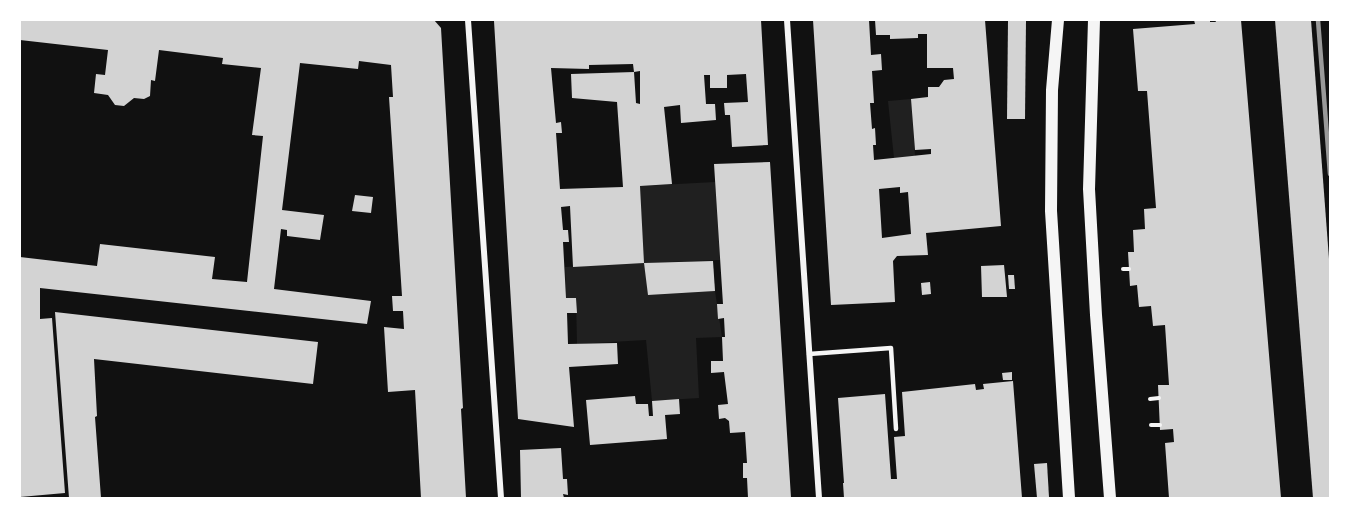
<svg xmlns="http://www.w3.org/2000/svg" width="1350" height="518" viewBox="0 0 1350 518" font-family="'Source Sans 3',sans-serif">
	<rect width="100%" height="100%" fill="#111"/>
	<g fill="#202020">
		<polygon points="911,99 915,156 894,158 888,101"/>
		<polygon points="715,182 720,260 644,263 649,295 715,291 722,337 696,338 699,398 652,401 646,340 577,344 576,298 566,298 565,267 643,263 640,186"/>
	</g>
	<g fill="#d3d3d3" fill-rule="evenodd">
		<polygon points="20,20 434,20 441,28 463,408 461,409 466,498 421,498 415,390 388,392 384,327 404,329 403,311 393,311 392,296 402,296 389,97 393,97 391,65 359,61 358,69 300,63 282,210 324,215 320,240 287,236 287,230 281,229 274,289 371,301 367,324 40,288 40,319 52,318 65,493 20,497 20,257 97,266 100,244 215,257 212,279 247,282 263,136 252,135 261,68 222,64 223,58 159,50 155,81 151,80 150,96 144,99 134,98 124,106 115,105 108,95 94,93 96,74 105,75 108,50 20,40"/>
		<path d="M 623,20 L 761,20 L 768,145 L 732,147 L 730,115 L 725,115 L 724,103 L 748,102 L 746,74 L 727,75 L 727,88 L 710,88 L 710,75 L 704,75 L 706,104 L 715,104 L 716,120 L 681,123 L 680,105 L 664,107 L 672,184 L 640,186 L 644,263 L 573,267 L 570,206 L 561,207 L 563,230 L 568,230 L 569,242 L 563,242 L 566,298 L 576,298 L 577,313 L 567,313 L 568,344 L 617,343 L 618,364 L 569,367 L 574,427 L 518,419 L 494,21 ZM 633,64 L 634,72 L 640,71 L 640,104 L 636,103 L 634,72 L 571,74 L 572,98 L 617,102 L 623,187 L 560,189 L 556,133 L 562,133 L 561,122 L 556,123 L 551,68 L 589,69 L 589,65 Z"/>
		<path d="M 813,20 L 869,20 L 871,55 L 881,54 L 882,70 L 872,71 L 874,103 L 870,103 L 872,129 L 875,128 L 876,145 L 873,145 L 874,160 L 931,154 L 931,149 L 915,150 L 911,99 L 928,97 L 928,87 L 939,87 L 944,80 L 954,79 L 953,68 L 927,68 L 927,34 L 918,34 L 918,38 L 890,39 L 890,35 L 876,35 L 875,20 L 985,20 L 1001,226 L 926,233 L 928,255 L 897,256 L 893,261 L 895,302 L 831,305 ZM 900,187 L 900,193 L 908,192 L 911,234 L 882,238 L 879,189 Z"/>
		<polygon points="1008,20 1026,20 1025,119 1007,119"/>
		<polygon points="1194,20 1210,20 1210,22 1216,22 1215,20 1241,20 1281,498 1169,498 1165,443 1174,442 1173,429 1160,430 1158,385 1169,385 1165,325 1153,326 1151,306 1139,307 1137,285 1130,286 1128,252 1134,252 1133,230 1145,229 1144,209 1156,208 1147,91 1138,91 1133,29 1195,24"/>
		<polygon points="1275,20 1311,20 1330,272 1330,498 1313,498"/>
		<polygon points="770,162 791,498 748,498 747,478 743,478 743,463 747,463 745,432 730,433 729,421 725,418 719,419 718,405 728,404 724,372 711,373 711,361 723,361 722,337 725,337 724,318 718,319 717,304 723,304 714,164"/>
		<polygon points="355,195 373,197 371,213 352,211"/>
		<polygon points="713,261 715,291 648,295 644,263"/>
		<polygon points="1004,265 1007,297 982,297 981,266"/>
		<polygon points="1008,275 1014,275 1015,289 1009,289"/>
		<polygon points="930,282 931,294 922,295 921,283"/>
		<polygon points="55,312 318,342 313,384 94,359 97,416 95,417 101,498 69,498"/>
		<polygon points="1012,372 1012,380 1003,380 1002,373"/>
		<polygon points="1013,381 1022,498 844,498 843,483 844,483 838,398 885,394 891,479 897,479 894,437 905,436 902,392 975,384 976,390 984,389 983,384"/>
		<polygon points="635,396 636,404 648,404 649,416 653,416 652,401 679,399 680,414 665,415 667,439 590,445 586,400"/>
		<polygon points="561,448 563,479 567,479 568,495 563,494 564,498 521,498 520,450"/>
		<polygon points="1047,463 1049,497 1037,498 1034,464"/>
	</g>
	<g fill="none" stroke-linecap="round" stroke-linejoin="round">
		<g stroke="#f5f5f5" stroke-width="4">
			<polyline points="1123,269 1129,269"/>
			<polyline points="1150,399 1159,398"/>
			<polyline points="1151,425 1160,425"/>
		</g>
		<polyline stroke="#f5f5f5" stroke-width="4.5" points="809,354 891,348 896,429"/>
		<g stroke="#f5f5f5" stroke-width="6">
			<polyline points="468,20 501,498"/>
			<polyline points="787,20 819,498"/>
		</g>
		<g stroke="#f5f5f5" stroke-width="12">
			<polyline points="1058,20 1052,90 1051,211 1069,498"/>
			<polyline points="1094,20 1089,189 1096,315 1110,498"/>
		</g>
		<polyline stroke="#9a9a9a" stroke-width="4.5" points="1318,20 1330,174"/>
	</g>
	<rect width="1350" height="518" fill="none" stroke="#ffffff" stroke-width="42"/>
</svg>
